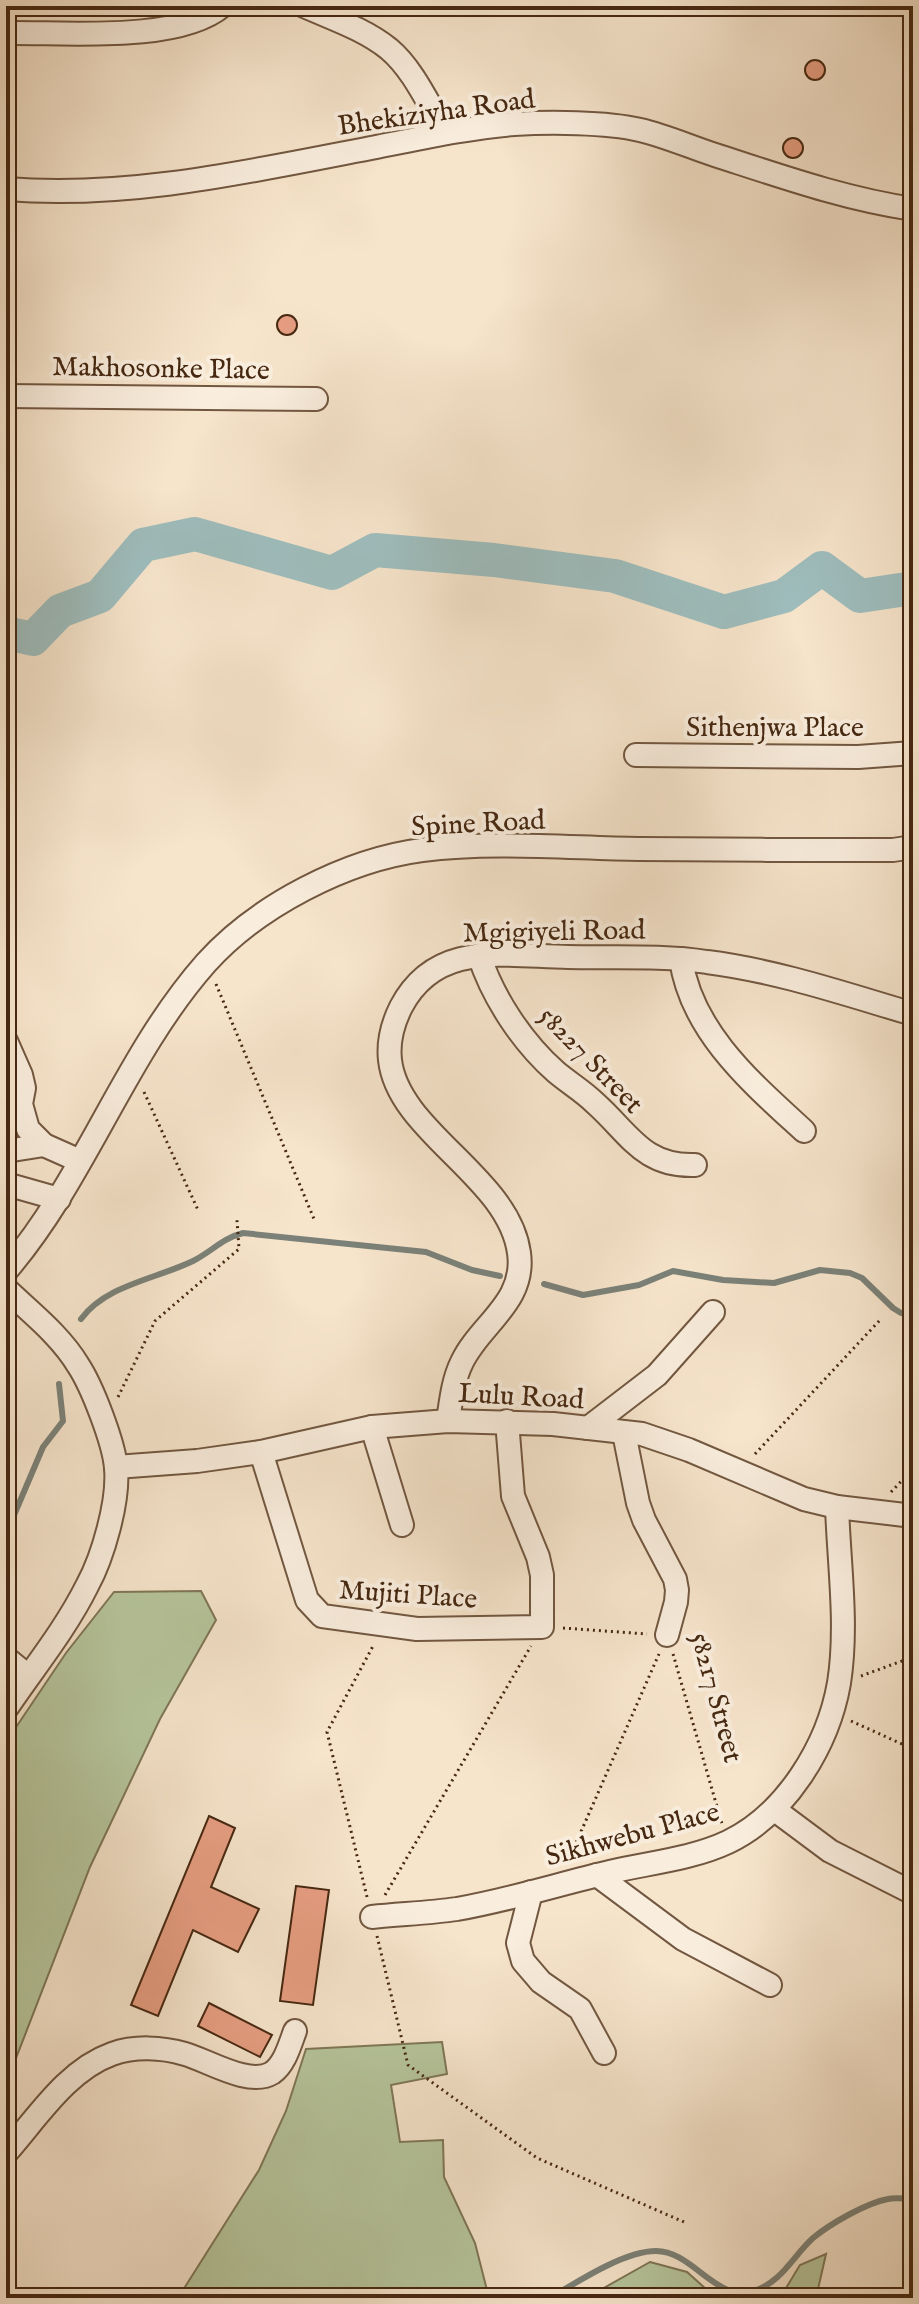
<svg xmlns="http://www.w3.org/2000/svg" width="919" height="2304" viewBox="0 0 919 2304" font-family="'IM FELL English',serif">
	<rect width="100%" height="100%" fill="#f6e4cb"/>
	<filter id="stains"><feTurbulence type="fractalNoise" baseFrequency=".0025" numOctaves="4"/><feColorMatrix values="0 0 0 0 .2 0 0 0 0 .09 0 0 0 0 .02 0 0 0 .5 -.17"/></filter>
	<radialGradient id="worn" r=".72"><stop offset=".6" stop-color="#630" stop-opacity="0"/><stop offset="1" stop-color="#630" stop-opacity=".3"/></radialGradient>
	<g fill="#b6c59c" stroke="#7e7656" stroke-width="2">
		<polygon points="201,1591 216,1620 160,1719 90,1867 6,2084 6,1742 66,1653 114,1592"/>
		<polygon points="442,2042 447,2074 391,2085 400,2142 443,2140 444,2177 475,2243 489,2298 178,2298 259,2170 286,2111 306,2049"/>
		<polygon points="826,2254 816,2298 780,2298 800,2265"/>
		<polygon points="650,2262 687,2272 716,2298 586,2298"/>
	</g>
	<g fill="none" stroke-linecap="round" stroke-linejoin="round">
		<g stroke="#7b8178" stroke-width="6">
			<polyline points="544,1284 583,1295 639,1285 673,1271 723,1280 774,1283 820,1270 850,1273 862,1278 893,1308 901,1313 913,1313"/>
			<path d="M 81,1319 C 106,1285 156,1279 193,1261 C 211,1252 223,1238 243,1233 L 426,1252 L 472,1270 L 500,1276"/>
			<polyline points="6,1534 43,1447 63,1421 59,1384"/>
			<path d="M 550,2298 C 577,2282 624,2251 656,2251 C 693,2251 716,2303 754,2291 C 782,2282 793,2256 813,2238 C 830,2224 866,2203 888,2199 C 896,2197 905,2199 913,2199"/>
		</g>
		<polyline stroke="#9ebdbd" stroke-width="34" points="6,633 33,639 60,611 100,596 143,545 195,534 332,573 375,550 494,560 615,576 724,612 784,596 822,568 860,596 913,588"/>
	</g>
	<g fill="#e69d81" stroke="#462811" stroke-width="2">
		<circle cx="815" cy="70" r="10"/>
		<circle cx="793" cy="148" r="10"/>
		<circle cx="287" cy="325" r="10"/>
		<polygon points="209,1816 235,1828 211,1887 259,1909 238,1952 193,1930 158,2016 131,2005"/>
		<polygon points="296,1886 329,1890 313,2005 280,2001"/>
		<polygon points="209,2003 272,2035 260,2057 198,2026"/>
	</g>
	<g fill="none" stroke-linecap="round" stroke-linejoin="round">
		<defs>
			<g id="minor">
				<path d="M 304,6 C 333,19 364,29 389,49 C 414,70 429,106 446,133"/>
				<path d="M 6,33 C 64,32 178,43 222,6"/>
				<path d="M 6,189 C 129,199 251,171 371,148 C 418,139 466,128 514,124 C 549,122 606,122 640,130 C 666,136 690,147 715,155 C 780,176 845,199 913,209"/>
				<polyline points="6,396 316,399"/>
				<polyline points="636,755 858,757 913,753"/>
				<path d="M 479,955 C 493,998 522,1042 556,1072 C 569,1083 583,1091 595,1103 C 629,1133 643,1167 695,1165"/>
				<path d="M 681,959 C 691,1032 753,1084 804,1131"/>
				<polyline points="6,1041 21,1075 24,1088 21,1104 28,1129 44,1145 80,1161"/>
				<polyline points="6,1151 44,1145"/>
				<polyline points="6,1184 59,1199"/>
				<path d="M 6,1271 C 86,1178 124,1056 206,963 C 257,906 346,860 422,850 C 493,841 568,848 639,849 C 724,850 808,850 893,850 L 913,847"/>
				<path d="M 6,1289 C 31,1313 60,1335 78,1365 C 92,1386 114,1443 116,1468 C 119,1501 103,1557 87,1586 C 65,1630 33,1669 6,1709"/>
				<path d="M 448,1421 C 451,1401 453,1380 462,1362 C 480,1324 526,1302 519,1253 C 509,1177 398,1132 390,1060 C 388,1042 393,1023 401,1007 C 436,940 504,956 568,957 C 614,958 662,955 707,962 C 778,971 845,994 913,1014"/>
				<polyline points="372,1427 402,1525"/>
				<polyline points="588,1428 657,1375 713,1312"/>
				<polyline points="624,1433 638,1503 644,1520 675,1579 677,1590 676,1602 667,1635"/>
				<polyline points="261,1452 307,1600 322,1616 417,1629 542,1627 542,1575 538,1557 513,1496 507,1421"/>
				<polyline points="116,1467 197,1461 261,1452 372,1427 448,1421 553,1424 642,1434 689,1450 804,1499 837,1507 913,1516"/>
				<polyline points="6,1658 28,1676"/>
				<polyline points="775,1810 830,1851 913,1893"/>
				<polyline points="597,1875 683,1939 770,1985"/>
				<polyline points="531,1892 518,1943 523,1961 541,1982 580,2009 604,2053"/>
				<path d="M 372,1917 C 400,1914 429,1913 457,1909 C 509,1900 559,1884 610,1872 C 648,1863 692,1859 728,1842 C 786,1814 828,1746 839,1683 C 848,1626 839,1565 837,1507"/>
				<path d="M 6,2153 C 37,2118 67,2070 112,2054 C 134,2046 162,2047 185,2054 C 207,2060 249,2087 272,2073 C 285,2064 290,2044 295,2031"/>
			</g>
		</defs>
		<use href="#minor" stroke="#725740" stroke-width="26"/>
		<g stroke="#462811" stroke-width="3" stroke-dasharray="2 4" stroke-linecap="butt">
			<polyline points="216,984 314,1219"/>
			<polyline points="144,1092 198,1210"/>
			<polyline points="118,1397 155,1321 239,1249 237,1220"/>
			<polyline points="755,1454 880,1320"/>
			<polyline points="891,1492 913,1469"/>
			<polyline points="563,1628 647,1634"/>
			<polyline points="673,1654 722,1824"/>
			<polyline points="861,1676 913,1657"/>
			<polyline points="851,1721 913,1749"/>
			<polyline points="569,1859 659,1654"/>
			<polyline points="385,1895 531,1646"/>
			<polyline points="367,1897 327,1732 373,1646"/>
			<polyline points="377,1936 408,2065 537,2158 684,2222"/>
		</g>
		<use href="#minor" stroke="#f9eddd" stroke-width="22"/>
	</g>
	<g text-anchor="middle" stroke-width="8" stroke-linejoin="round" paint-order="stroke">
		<g font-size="28" fill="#462811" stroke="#f9eddd">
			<text transform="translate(436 111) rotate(-8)" y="10">Bhekiziyha Road</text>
			<text transform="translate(161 367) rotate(1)" y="10">Makhosonke Place</text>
			<text x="775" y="736">Sithenjwa Place</text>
			<text transform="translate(478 822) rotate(-3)" y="10">Spine Road</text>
			<text transform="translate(554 930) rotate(-1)" y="10">Mgigiyeli Road</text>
			<text transform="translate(592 1059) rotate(46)" y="10">58227 Street</text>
			<text transform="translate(521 1395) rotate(3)" y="10">Lulu Road</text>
			<text transform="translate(408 1593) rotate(4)" y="10">Mujiti Place</text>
			<text transform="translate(718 1697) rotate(75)" y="10">58217 Street</text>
			<text transform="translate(632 1833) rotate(-15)" y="10">Sikhwebu Place</text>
		</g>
	</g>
	<rect width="919" height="2304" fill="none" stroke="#f6e4cb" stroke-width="32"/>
	<rect x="8" y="8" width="903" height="2288" fill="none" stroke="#462811" stroke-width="4"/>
	<rect x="16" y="16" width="887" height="2272" fill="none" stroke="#462811" stroke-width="2"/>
	<rect width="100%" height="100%" filter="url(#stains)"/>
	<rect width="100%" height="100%" fill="url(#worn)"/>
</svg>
